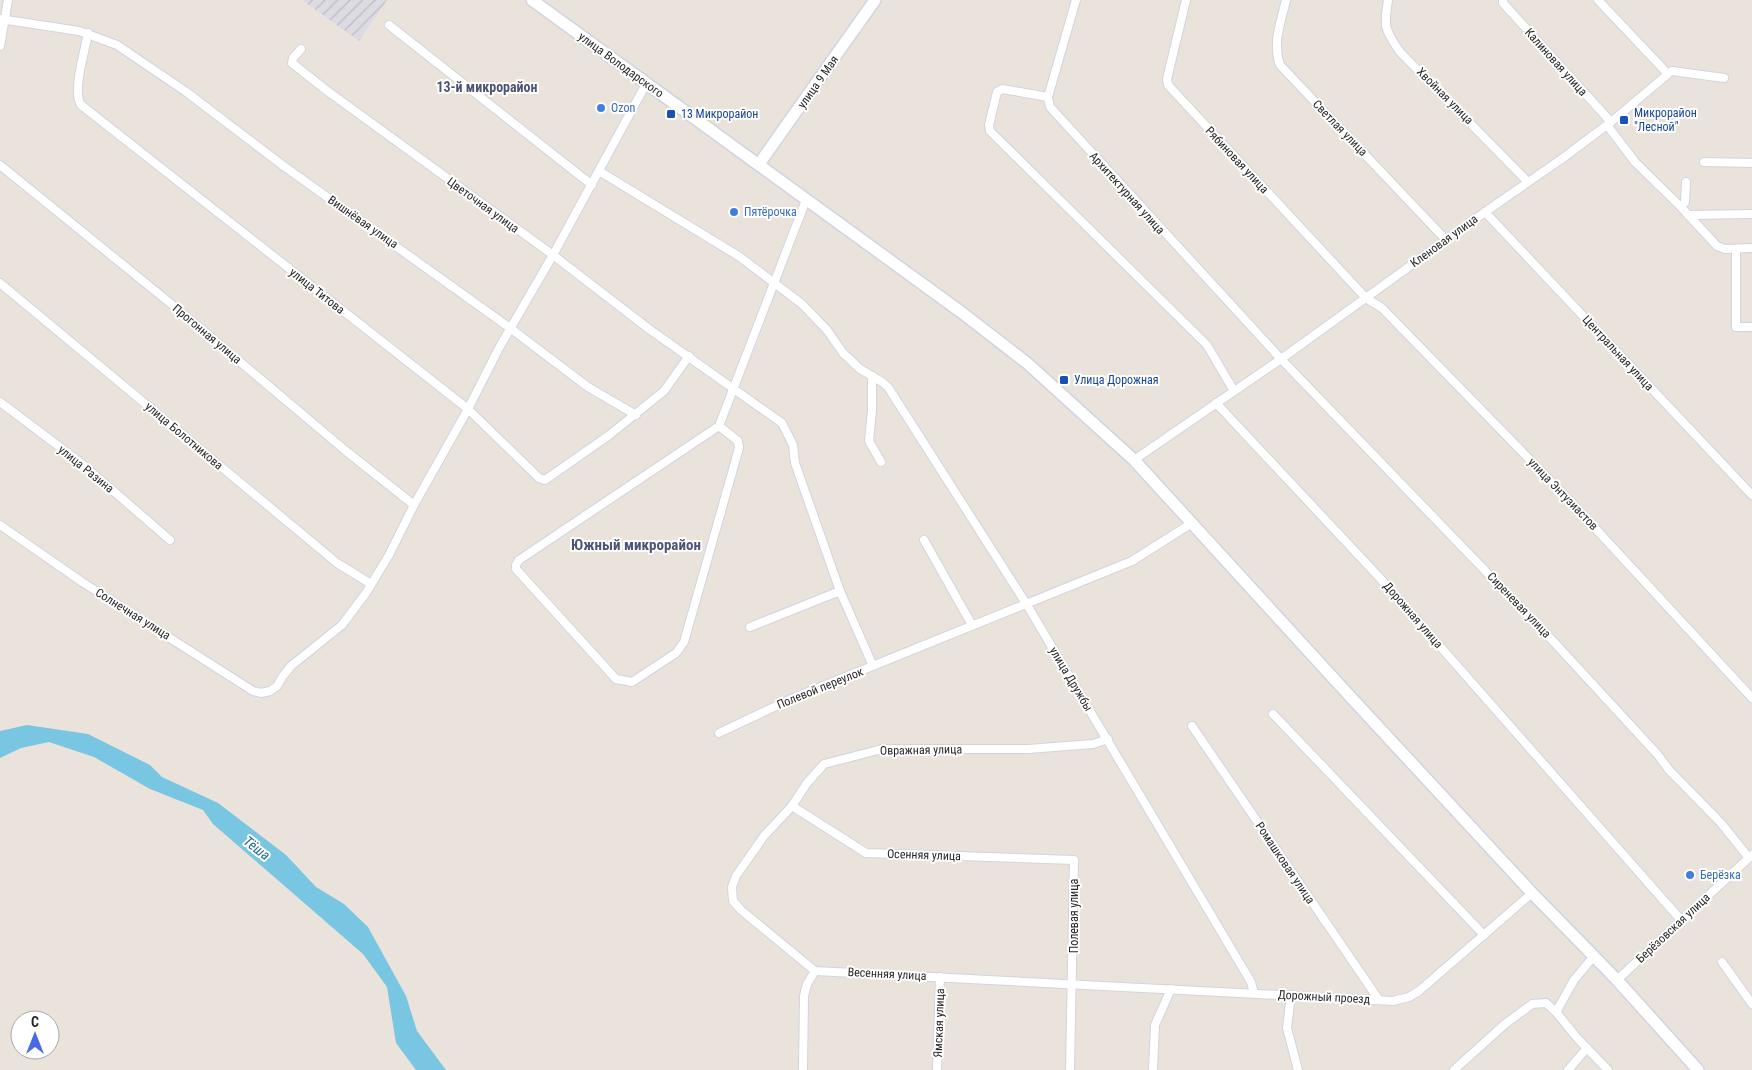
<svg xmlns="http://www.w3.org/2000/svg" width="1752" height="1070" viewBox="0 0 1752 1070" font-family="'Roboto Condensed',sans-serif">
	<defs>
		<pattern id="industrial-furrows" width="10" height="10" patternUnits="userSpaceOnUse" patternTransform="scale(1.25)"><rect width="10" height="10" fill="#dddbe2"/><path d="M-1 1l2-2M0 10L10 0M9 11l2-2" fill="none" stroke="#bebcc2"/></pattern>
	</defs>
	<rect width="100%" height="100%" fill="#e9e3db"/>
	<polygon fill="url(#industrial-furrows)" points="302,0 387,0 359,41"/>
	<polygon fill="#78c6e2" points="27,725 88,734 150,765 162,777 218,803 286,855 316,887 344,904 368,927 406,996 417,1031 446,1070 416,1070 396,1043 387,987 363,954 213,824 203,810 150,789 94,757 49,742 21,748 0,758 0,731"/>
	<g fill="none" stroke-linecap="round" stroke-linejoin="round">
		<defs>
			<g id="street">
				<polyline points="1076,0 1048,97 1050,107 1281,359 1552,640 1658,755 1669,770 1721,823 1749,858"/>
				<polyline points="1186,0 1167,79 1168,85 1366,298 1382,308 1570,501 1752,698"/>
				<path d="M 1286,0 C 1281,22 1272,43 1280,65 L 1446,240"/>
				<path d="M 1388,0 C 1384,27 1384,29 1400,52 L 1528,182"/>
				<polyline points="1503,0 1503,3 1611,122"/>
				<polyline points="0,19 79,31 117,45 185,91 285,167 510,328 588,387 636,415"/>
				<polyline points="389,25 592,185"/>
				<path d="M 88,33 C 85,51 72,91 81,105 L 468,409 L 539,478 L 545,480 L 608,436 L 664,391 L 689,356"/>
				<polyline points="0,46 8,0"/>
				<polyline points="301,49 293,58 292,63 326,90 553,255 649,329 782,423 793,445 795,463 840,591 873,666"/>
				<polyline points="1672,71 1724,78"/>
				<polyline points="1048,97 1002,89 997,92 989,125 990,131 1207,345 1234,391"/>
				<polyline points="1607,125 1635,162 1681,207 1717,246 1725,249 1752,248"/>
				<polyline points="1704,162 1752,163"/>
				<polyline points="0,165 175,307 346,451 414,505"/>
				<polyline points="599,171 740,257 802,304 827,330 843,353 860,369 882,382 888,387 1027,605 1251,982 1254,993"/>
				<polyline points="1681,207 1685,202 1686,182"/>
				<polyline points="1485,212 1752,495"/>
				<polyline points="1688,215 1752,214"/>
				<polyline points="1736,249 1736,327 1752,327"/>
				<polyline points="0,283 337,563 371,584"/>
				<polyline points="872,376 872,410 869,441 881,462"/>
				<polyline points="0,402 81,463 170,540"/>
				<polyline points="1216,403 1379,577 1681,920"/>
				<polyline points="719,426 519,560 516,565 516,569 616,679 632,682 676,653 684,642 739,448 738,441 719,426 806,200"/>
				<polyline points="1134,460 1281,359 1485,212 1563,158 1611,122 1668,74 1598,0"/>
				<polyline points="0,525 82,582 253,691 261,693 270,691 277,686 283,676 291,666 342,625 366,593 389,555 414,505 468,409 499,348 553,255 646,84"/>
				<polyline points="924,540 972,625"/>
				<polyline points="750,627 840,591"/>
				<polyline points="1273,714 1484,935"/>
				<polyline points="1192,726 1379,1000"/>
				<polyline points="719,733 791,699 1132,561 1192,523"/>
				<polyline points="1108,739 1093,744 1028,749 882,749 824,764 807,783 792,806 764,836 736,876 732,887 733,901 741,910 815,971 1393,1001 1409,997 1419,991 1532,893"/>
				<polyline points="792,806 866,853 1074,860 1070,1070"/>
				<polyline points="1594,956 1574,980 1556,1012 1578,1039 1608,1070"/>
				<polyline points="1722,962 1752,1004"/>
				<polyline points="1617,980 1752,855"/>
				<polyline points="1291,995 1287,1028 1298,1070"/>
				<polyline points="803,1070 804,996 807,984 815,971"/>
				<polyline points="937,1070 940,977"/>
				<polyline points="1153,1070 1155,1025 1171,989"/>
				<polyline points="1454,1070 1505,1024 1532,1004 1546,1003 1556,1012"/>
				<polyline points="1568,1070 1587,1048"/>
			</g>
			<g id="secondary">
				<polyline points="532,0 961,312 1027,363 1134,460 1346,692 1532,893 1617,980 1698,1070"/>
				<polyline points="759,164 875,0"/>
			</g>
		</defs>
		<use href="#street" stroke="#d1d4e0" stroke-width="10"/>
		<use href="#secondary" stroke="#d1d4e0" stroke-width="14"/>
		<use href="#street" stroke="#fff" stroke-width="8"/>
		<use href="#secondary" stroke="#fff" stroke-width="11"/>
	</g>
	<g fill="#3f7fe0" stroke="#fff" stroke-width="2">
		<circle cx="601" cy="108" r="5"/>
		<circle cx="734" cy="212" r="5"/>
		<circle cx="1690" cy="875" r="5"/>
	</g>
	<g fill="#1a4fb4" stroke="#fff" stroke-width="2">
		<rect x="666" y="109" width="10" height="10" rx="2.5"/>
		<rect x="1619" y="115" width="10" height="10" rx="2.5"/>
		<rect x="1059" y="375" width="10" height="10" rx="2.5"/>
	</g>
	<g text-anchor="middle" stroke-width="4" stroke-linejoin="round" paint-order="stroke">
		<g font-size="12" fill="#282828" stroke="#fff">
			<text transform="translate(1556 62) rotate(48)" y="4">Калиновая улица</text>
			<text transform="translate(621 65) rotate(36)" y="4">улица Володарского</text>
			<text transform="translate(818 82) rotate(-55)" y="4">улица 9 Мая</text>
			<text transform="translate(1445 96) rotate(45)" y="4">Хвойная улица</text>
			<text transform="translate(1340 128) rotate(46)" y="4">Светлая улица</text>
			<text transform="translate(1237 160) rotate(47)" y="4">Рябиновая улица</text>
			<text transform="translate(1127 193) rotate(48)" y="4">Архитектурная улица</text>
			<text transform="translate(483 205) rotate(36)" y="4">Цветочная улица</text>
			<text transform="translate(363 222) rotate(35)" y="4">Вишнёвая улица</text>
			<text transform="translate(1444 241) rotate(-36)" y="4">Кленовая улица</text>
			<text transform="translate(317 291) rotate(38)" y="4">улица Титова</text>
			<text transform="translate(207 334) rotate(40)" y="4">Прогонная улица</text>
			<text transform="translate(1618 353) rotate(47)" y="4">Центральная улица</text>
			<text transform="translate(184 436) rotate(40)" y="4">улица Болотникова</text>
			<text transform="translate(86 469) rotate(39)" y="4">улица Разина</text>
			<text transform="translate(1563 494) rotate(46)" y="4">улица Энтузиастов</text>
			<text transform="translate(1519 605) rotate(46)" y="4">Сиреневая улица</text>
			<text transform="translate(133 614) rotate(32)" y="4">Солнечная улица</text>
			<text transform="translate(1413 615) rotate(49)" y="4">Дорожная улица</text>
			<text transform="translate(1071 679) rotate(59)" y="4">улица Дружбы</text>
			<text transform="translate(820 688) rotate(-22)" y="4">Полевой переулок</text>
			<text transform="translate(921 750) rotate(-1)" y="4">Овражная улица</text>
			<text transform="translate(924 855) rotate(2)" y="4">Осенняя улица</text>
			<text transform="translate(1285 863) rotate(56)" y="4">Ромашковая улица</text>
			<text transform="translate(1074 916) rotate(-90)" y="4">Полевая улица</text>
			<text transform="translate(1673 928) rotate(-43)" y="4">Берёзовская улица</text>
			<text transform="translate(887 974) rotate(3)" y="4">Весенняя улица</text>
			<text transform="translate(1324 997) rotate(3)" y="4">Дорожный проезд</text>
			<text transform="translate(939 1023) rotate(-88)" y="4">Ямская улица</text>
		</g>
		<g font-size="12" fill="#366cbe" stroke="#fff" text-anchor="start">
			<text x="611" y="112">Ozon</text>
			<text x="744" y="216">Пятёрочка</text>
			<text x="1700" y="879">Берёзка</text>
		</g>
		<g font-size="12" fill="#164399" stroke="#fff" text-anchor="start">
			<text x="1634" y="117">Микрорайон<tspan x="1634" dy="14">"Лесной"</tspan></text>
			<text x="681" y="118">13 Микрорайон</text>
			<text x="1074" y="384">Улица Дорожная</text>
		</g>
		<g font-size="14" font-weight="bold" fill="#4d5574" stroke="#fff">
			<text x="487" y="92">13-й микрорайон</text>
		</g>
		<g font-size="14" font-style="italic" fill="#1a658a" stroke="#fff">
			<text transform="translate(257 848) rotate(38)" y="5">Тёша</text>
		</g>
		<g font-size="15" font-weight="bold" fill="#4d5574" stroke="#fff">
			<text x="636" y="550">Южный микрорайон</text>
		</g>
	</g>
	<g transform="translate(35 1035)"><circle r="24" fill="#ffffff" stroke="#a9a9a9"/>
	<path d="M0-4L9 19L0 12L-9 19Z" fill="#4a69e7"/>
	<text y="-8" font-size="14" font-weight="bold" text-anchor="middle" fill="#282828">С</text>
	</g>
</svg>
